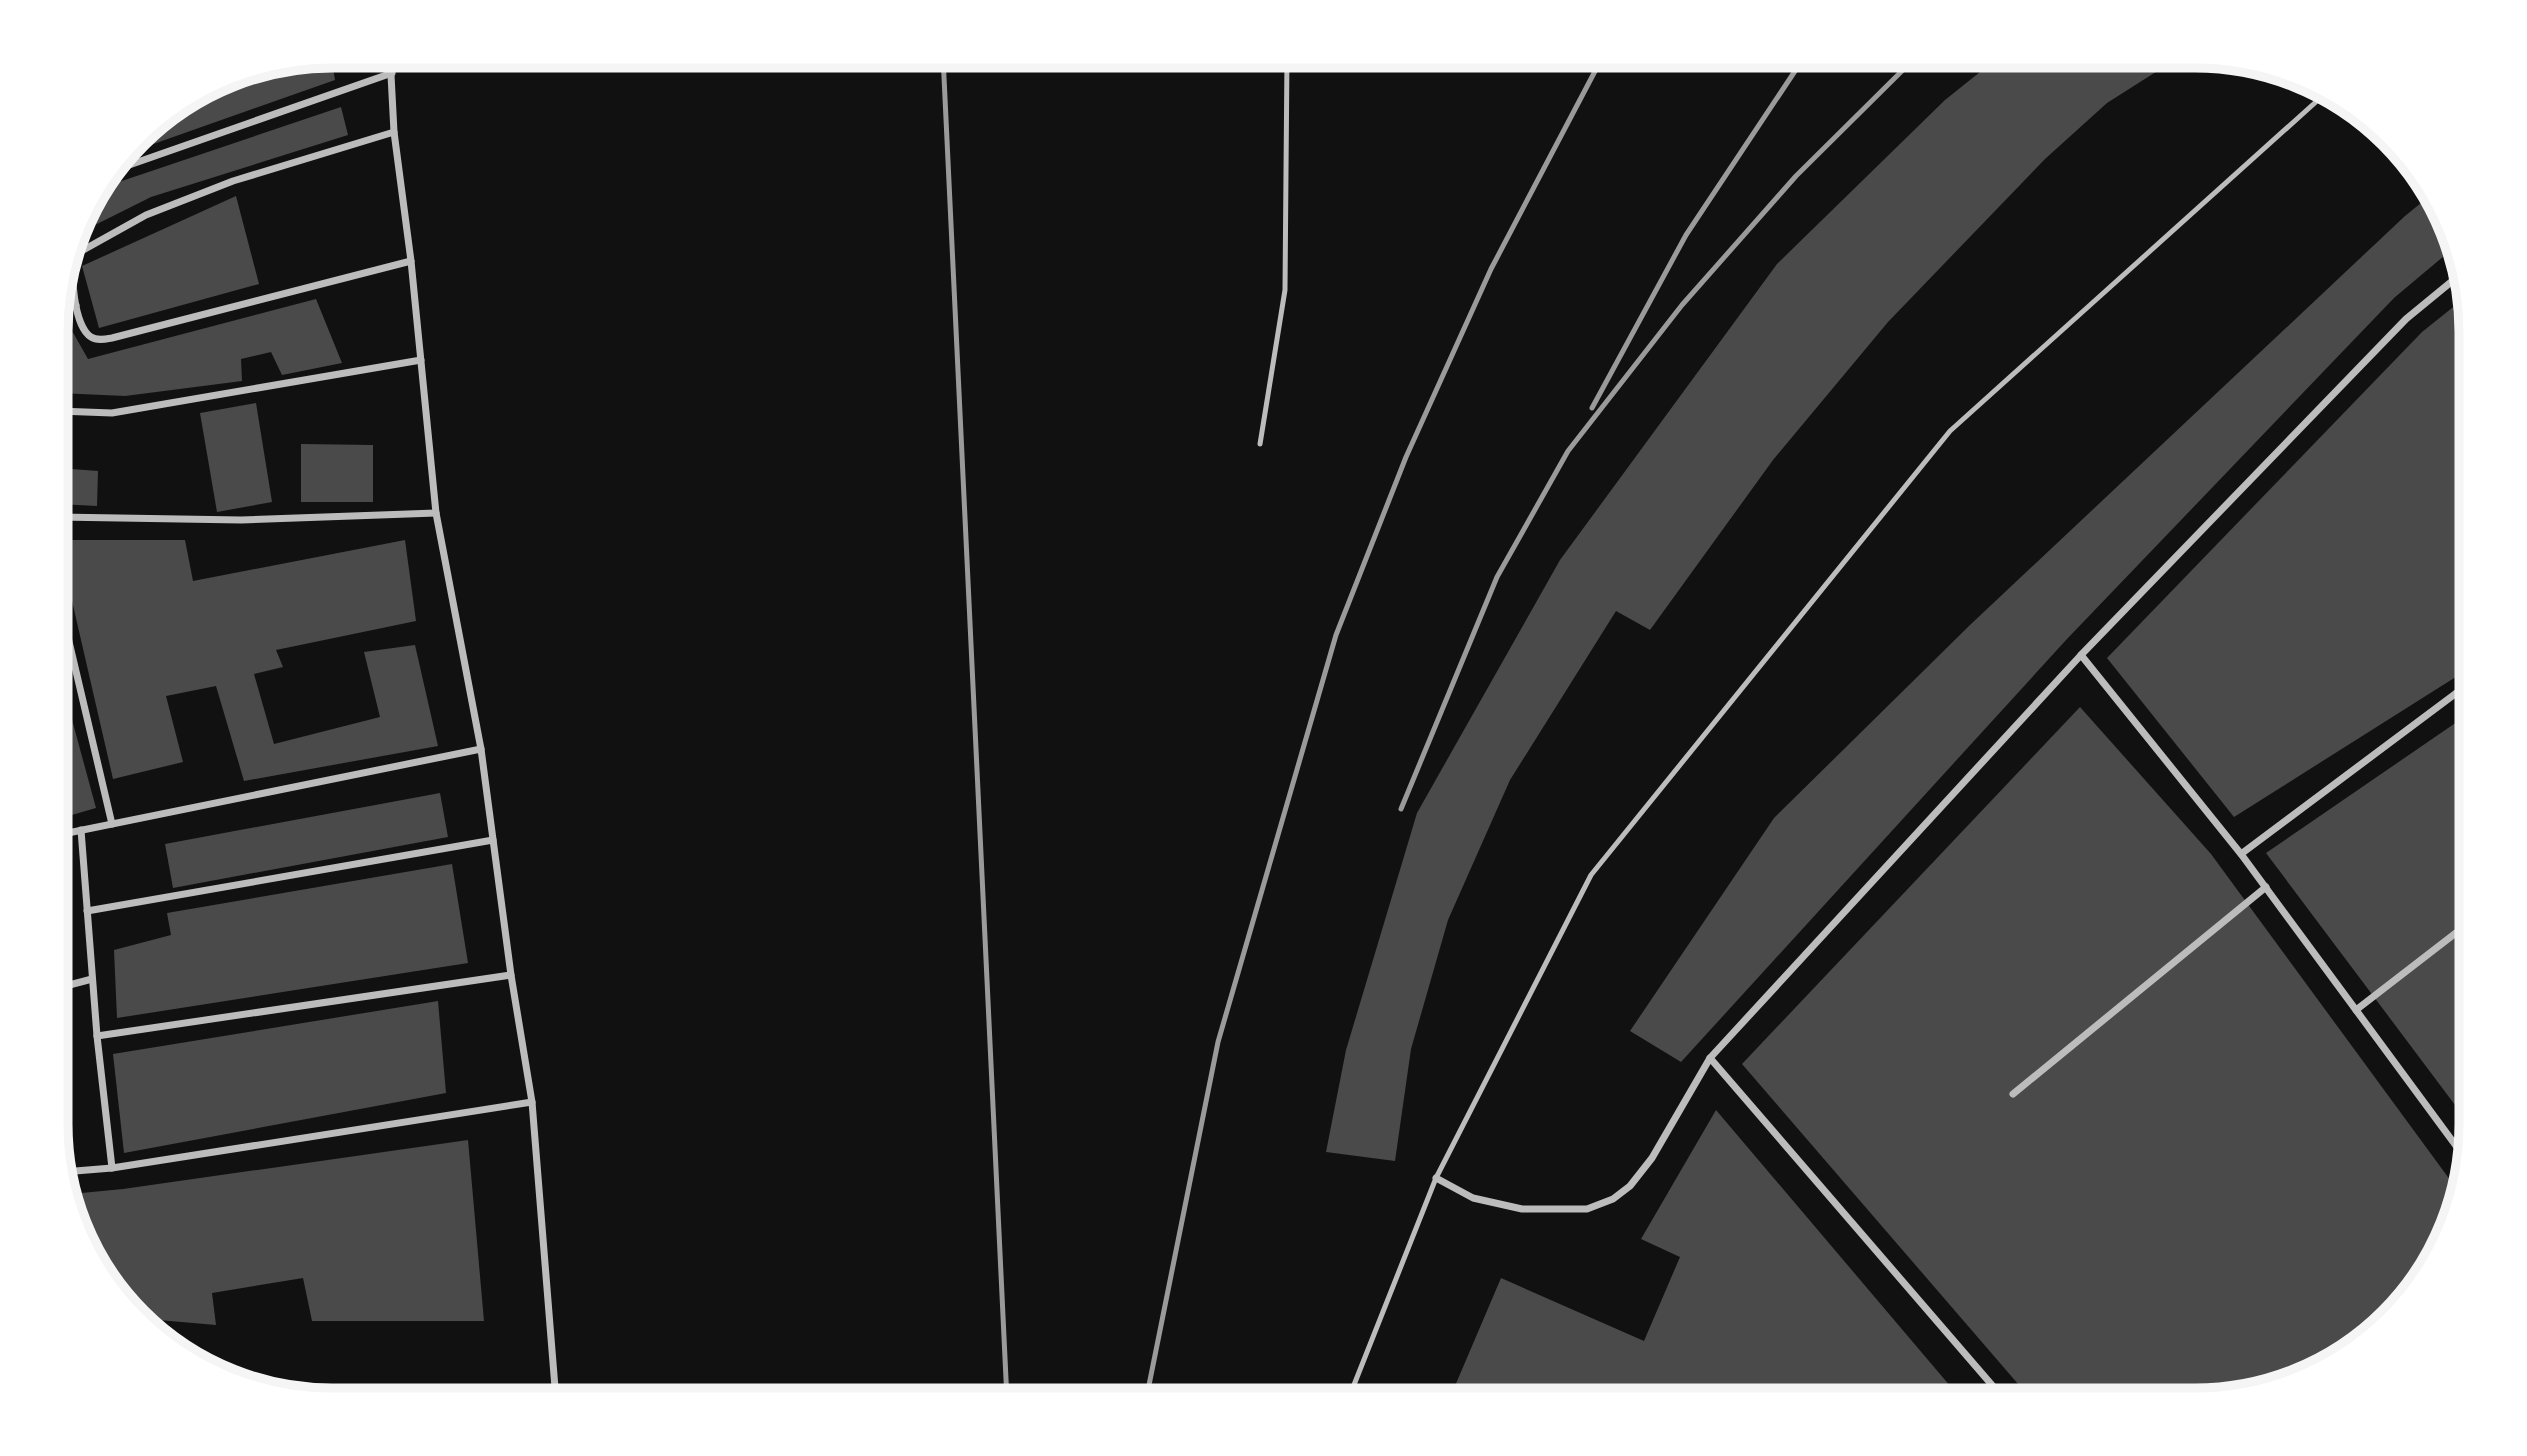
<svg xmlns="http://www.w3.org/2000/svg" width="2527" height="1456" viewBox="0 0 2527 1456" font-family="Montserrat,sans-serif">
	<rect width="100%" height="100%" fill="#111"/>
	<g fill="#4a4a4a">
		<polygon points="331,56 335,80 128,153 150,125 227,77"/>
		<polygon points="2000,56 2181,56 2107,103 2045,159 1888,322 1773,460 1650,630 1616,611 1510,780 1448,920 1411,1049 1395,1161 1326,1152 1346,1050 1417,813 1560,560 1777,264 1945,100"/>
		<polygon points="341,107 348,135 151,197 77,234 85,210 101,188"/>
		<polygon points="2432,194 2457,245 2394,298 2067,639 1681,1062 1630,1031 1774,818 1970,625 2405,216"/>
		<polygon points="236,196 259,284 99,328 82,266"/>
		<polygon points="2467,296 2470,314 2470,668 2234,817 2107,658 2422,332"/>
		<polygon points="316,299 342,363 282,375 271,352 241,359 242,381 125,396 58,393 58,326 67,322 88,359"/>
		<polygon points="256,403 272,502 217,512 200,413"/>
		<polygon points="301,444 373,445 373,502 301,502"/>
		<polygon points="58,468 98,471 97,506 58,504"/>
		<polygon points="58,540 185,540 193,581 405,540 416,621 276,650 283,667 254,674 274,744 380,717 364,652 415,645 438,746 244,781 216,686 166,696 183,762 113,779"/>
		<polygon points="58,668 96,808 58,819"/>
		<polygon points="2080,707 2211,854 2456,1188 2434,1262 2390,1319 2333,1363 2213,1399 2031,1399 1742,1064"/>
		<polygon points="2470,713 2470,1125 2266,853"/>
		<polygon points="440,793 448,837 173,888 165,844"/>
		<polygon points="452,864 468,963 117,1018 114,950 171,935 167,913"/>
		<polygon points="60,903 69,970 58,973 58,904"/>
		<polygon points="438,1001 446,1093 124,1153 113,1054"/>
		<polygon points="1716,1110 1962,1400 1449,1400 1501,1278 1644,1341 1680,1257 1641,1239"/>
		<polygon points="468,1140 484,1321 312,1321 303,1278 212,1293 216,1325 147,1319 103,1278 71,1194 123,1189"/>
	</g>
	<g fill="none" stroke-linecap="round" stroke-linejoin="round">
		<g stroke="#bcbcbc" stroke-width="5">
			<polyline points="1260,444 1285,290 1287,56"/>
			<polyline points="1348,1400 1436,1178 1591,875 1950,431 2328,91"/>
		</g>
		<g stroke="#bcbcbc" stroke-width="7">
			<polyline points="390,56 394,132 411,261 436,513 481,749 511,975 532,1102 556,1400"/>
			<path d="M 394,132 L 233,181 L 146,215 L 76,254 C 69,270 74,327 91,337 C 97,341 106,339 112,338 L 411,261"/>
			<polyline points="115,170 392,73"/>
			<polyline points="58,312 76,305"/>
			<polyline points="58,411 112,413 421,360"/>
			<polyline points="58,517 241,520 436,513"/>
			<polyline points="63,616 112,824"/>
			<polyline points="2081,655 2241,854 2465,1158"/>
			<polyline points="81,830 97,1036 112,1168"/>
			<polyline points="58,835 481,749"/>
			<polyline points="2241,854 2455,694 2470,684"/>
			<polyline points="87,911 493,840"/>
			<polyline points="58,988 92,979"/>
			<polyline points="2356,1010 2470,922"/>
			<polyline points="97,1036 511,975"/>
			<polyline points="1710,1058 2004,1399"/>
			<polyline points="2013,1094 2266,887"/>
			<polyline points="63,1172 112,1168 532,1102"/>
			<polyline points="1436,1178 1473,1198 1522,1209 1587,1209 1613,1199 1630,1186 1652,1158 1710,1058 2081,655 2406,319 2462,273"/>
		</g>
		<g stroke="#9a9a9a" stroke-width="5">
			<polyline points="943,56 1007,1400"/>
			<polyline points="1592,408 1686,235 1805,56"/>
			<polyline points="1401,809 1497,577 1568,451 1682,305 1796,176 1917,56"/>
			<polyline points="1146,1400 1218,1042 1336,635 1406,457 1491,269 1603,56"/>
		</g>
	</g>
	<path d="M0 0H2527V1456H0ZM332 68H2195A264 264 0 0 1 2459 332V1124A264 264 0 0 1 2195 1388H332A264 264 0 0 1 68 1124V332A264 264 0 0 1 332 68Z" fill="#fff" fill-rule="evenodd"/>
	<path fill="none" stroke="#f5f5f5" stroke-width="9" d="M332 68H2195A264 264 0 0 1 2459 332V1124A264 264 0 0 1 2195 1388H332A264 264 0 0 1 68 1124V332A264 264 0 0 1 332 68Z"/>
</svg>
